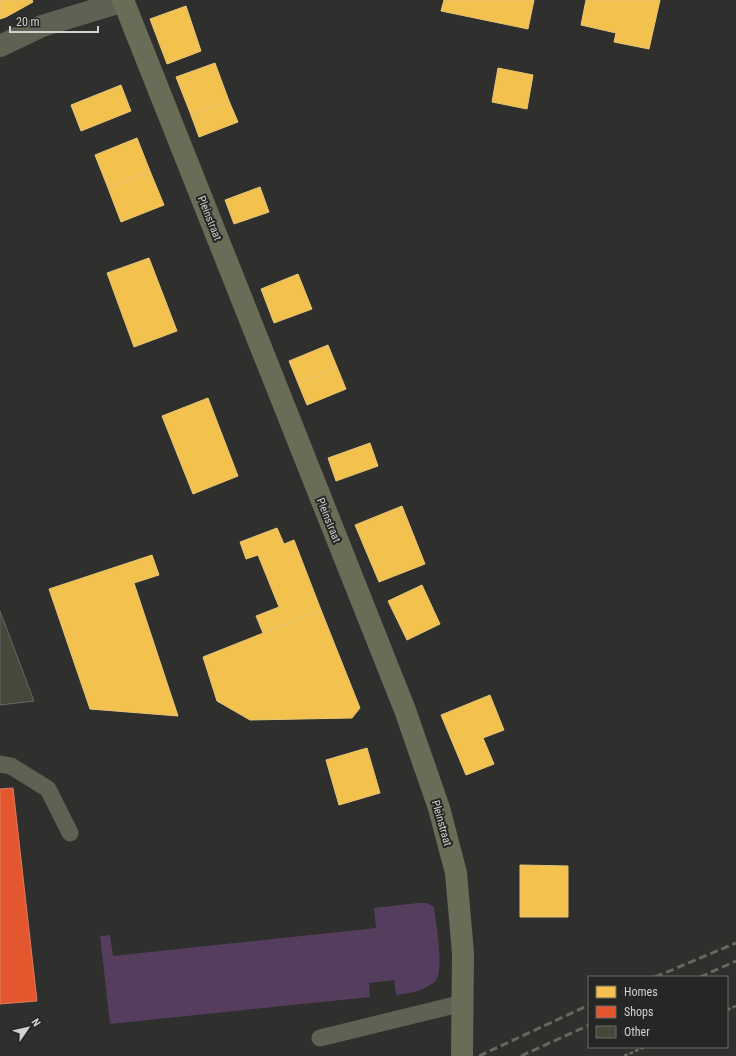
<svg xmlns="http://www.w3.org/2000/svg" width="736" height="1056" viewBox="0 0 736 1056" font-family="'Roboto Condensed',sans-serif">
	<rect width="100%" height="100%" fill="#2f2f2e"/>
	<path fill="#553d5d" d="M 418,903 L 427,903 L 434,907 C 436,923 444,968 436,980 C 435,982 433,983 431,984 C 421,992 409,993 396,995 L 394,980 L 369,983 L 370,997 L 110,1024 L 100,936 L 110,935 L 113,956 L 376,928 L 374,908 Z"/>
	<g fill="#f2c14e" stroke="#e8c675">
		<polygon points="0,0 32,0 33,2 6,17 0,19"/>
		<polygon points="444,0 534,0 528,29 441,11"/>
		<polygon points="586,0 660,0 649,49 614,42 616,33 581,25"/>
		<polygon points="186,6 201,51 167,64 150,19"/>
		<polygon points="215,63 229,101 191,115 176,77"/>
		<polygon points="498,68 533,75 527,109 492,102"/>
		<polygon points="121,85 131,111 81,131 71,105"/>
		<polygon points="229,101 238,122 199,137 191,115"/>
		<polygon points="137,138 150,171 108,188 95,155"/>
		<polygon points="150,171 164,205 121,222 108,188"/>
		<polygon points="260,187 269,212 234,224 225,200"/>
		<polygon points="149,258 177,331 134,347 107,273"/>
		<polygon points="298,274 312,309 274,323 261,289"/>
		<polygon points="328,345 337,367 298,383 289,361"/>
		<polygon points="337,367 346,389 307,405 298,383"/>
		<polygon points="208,398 238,476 193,494 162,416"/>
		<polygon points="370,443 378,466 336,481 328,458"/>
		<polygon points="402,506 425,564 379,582 355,525"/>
		<polygon points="277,528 284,544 294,540 321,610 263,633 256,616 279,607 258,555 246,559 240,542"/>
		<polygon points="152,555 159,575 134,583 178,716 90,709 49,589"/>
		<polygon points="422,585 440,624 407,640 388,601"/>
		<polygon points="321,610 360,708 352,718 250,720 217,701 203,657"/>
		<polygon points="490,695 504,730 483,738 494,764 466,775 441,715"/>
		<polygon points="367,748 380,793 339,805 326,760"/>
		<polygon points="520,865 568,866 568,917 520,917"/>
	</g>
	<polygon fill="#e4572e" stroke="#de7c5f" points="13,788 37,1001 0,1004 0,789"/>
	<polygon fill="#47473c" stroke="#676766" points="0,611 34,701 0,705"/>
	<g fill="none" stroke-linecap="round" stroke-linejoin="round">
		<g stroke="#6a6a60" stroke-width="2.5" stroke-dasharray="4 2" stroke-linecap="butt">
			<polyline points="727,1010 736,1006"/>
			<polyline points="624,1056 645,1047"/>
		</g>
		<g stroke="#606152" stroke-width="17">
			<polyline points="0,764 11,766 48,789 70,833"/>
			<polyline points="320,1038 463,1003"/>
		</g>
		<polyline stroke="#606152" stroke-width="22" points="0,46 42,26 124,1"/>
		<polyline stroke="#6a6c58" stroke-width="22" points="123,0 405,710 439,808 456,873 463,953 462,1056"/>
		<g stroke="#66675e" stroke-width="3" stroke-dasharray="8 4" stroke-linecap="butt">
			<polyline points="655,977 736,943"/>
			<polyline points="700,977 736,961"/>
			<polyline points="479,1056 589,1005"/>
			<polyline points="521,1056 589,1025"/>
		</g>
	</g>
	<g text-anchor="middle" stroke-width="4" stroke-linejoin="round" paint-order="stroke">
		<g font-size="11" fill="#d1d1d0" stroke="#262624">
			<text transform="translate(210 218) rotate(68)" y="4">Pleinstraat</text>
			<text transform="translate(329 520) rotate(68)" y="4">Pleinstraat</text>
			<text transform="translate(442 823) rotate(74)" y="4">Pleinstraat</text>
		</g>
	</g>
	<rect x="588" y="976" width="140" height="72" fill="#262624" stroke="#6a6a69"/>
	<rect x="596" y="986" width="20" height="12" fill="#f2c14e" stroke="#6a6a69"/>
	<text x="624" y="996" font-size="12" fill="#d1d1d0">Homes</text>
	<rect x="596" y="1006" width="20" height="12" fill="#e4572e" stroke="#6a6a69"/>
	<text x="624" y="1016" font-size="12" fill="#d1d1d0">Shops</text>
	<rect x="596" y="1026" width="20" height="12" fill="#47473c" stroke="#6a6a69"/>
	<text x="624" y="1036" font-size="12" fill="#d1d1d0">Other</text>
	<g transform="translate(28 1028) rotate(56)" stroke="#262624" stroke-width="3" paint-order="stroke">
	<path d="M0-3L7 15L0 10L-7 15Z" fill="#d1d1d0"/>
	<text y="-6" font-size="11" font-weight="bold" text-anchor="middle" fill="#d1d1d0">N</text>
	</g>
	<path d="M10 26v6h88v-6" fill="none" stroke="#d1d1d0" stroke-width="2"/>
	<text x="16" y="26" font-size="12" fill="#d1d1d0" stroke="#262624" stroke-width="3" paint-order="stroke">20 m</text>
</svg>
